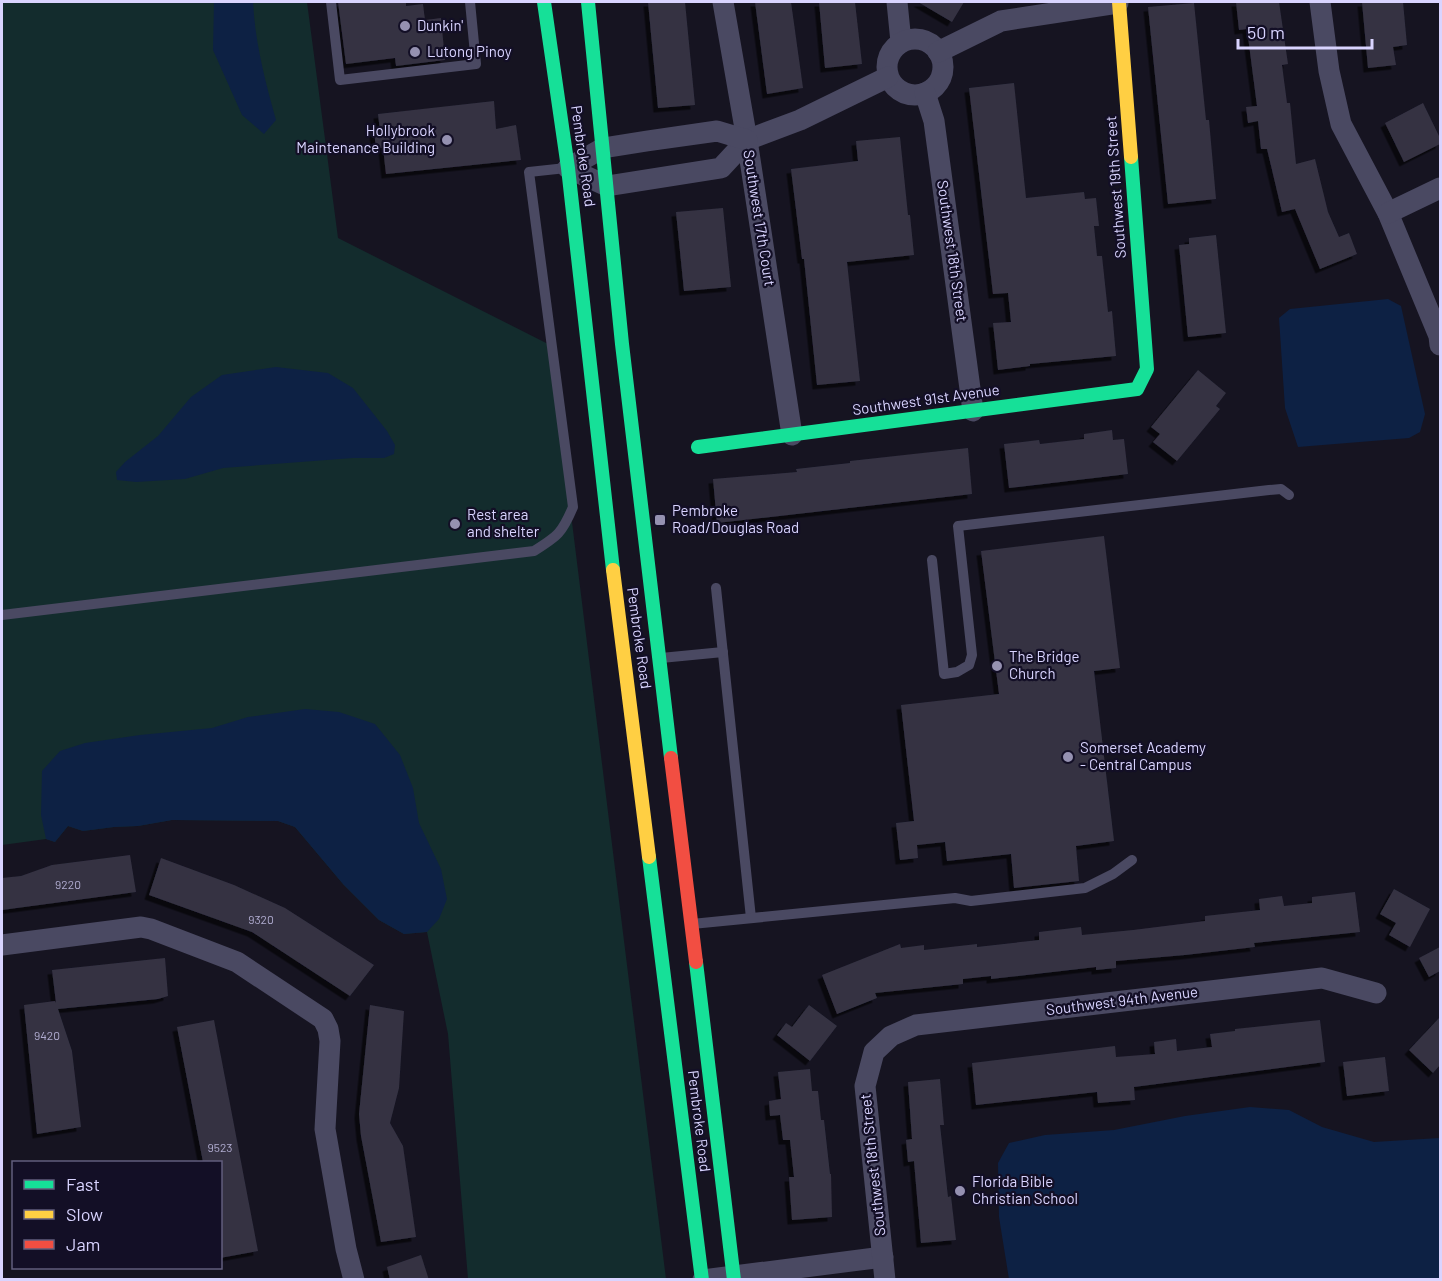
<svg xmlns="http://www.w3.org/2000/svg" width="1442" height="1281" viewBox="0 0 1442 1281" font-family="Barlow,sans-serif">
	<defs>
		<filter id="shadow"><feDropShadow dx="-4.5" dy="4.5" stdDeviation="0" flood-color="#0009"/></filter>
	</defs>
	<rect width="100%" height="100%" fill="#161421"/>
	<polygon fill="#132c2d" points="2,2 307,2 338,238 550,345 666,1279 468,1279 448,1034 427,932 404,934 379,920 343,884 295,827 278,821 172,820 138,826 114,827 83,831 68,826 55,842 46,839 2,845"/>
	<g fill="#0d2144">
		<path d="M 214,2 L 253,2 C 255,42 265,81 276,120 L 264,134 L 242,115 L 213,50 Z"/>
		<polygon points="1388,299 1401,306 1425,414 1420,432 1409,438 1298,447 1285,408 1279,318 1290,309"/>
		<polygon points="276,367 328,373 353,388 387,431 395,445 394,454 384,458 353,458 223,468 185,479 136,482 117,480 116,472 125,462 158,436 191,397 222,375"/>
		<polygon points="305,709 339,712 375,724 400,755 413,788 419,823 441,869 447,899 439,919 427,932 404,934 379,920 343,884 295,827 278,821 172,820 138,826 114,827 83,831 68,826 55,842 46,839 41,815 42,771 60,751 85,743 140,735 212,728 248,717"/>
		<polygon points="1250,1107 1289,1110 1322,1127 1374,1142 1440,1138 1440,1279 1009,1279 999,1217 998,1163 1009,1143 1045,1135 1114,1130 1185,1116"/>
	</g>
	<g fill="#343243" filter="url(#shadow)">
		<polygon points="338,2 406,2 406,6 423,4 425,20 441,18 445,60 396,66 395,58 346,64"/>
		<polygon points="648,2 685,2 695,105 658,108"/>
		<polygon points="755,2 791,2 803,88 767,94"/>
		<polygon points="819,2 855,2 862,64 825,68"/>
		<polygon points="918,2 964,2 952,22"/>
		<polygon points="1236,2 1279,2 1288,64 1282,65 1287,103 1290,103 1296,164 1315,159 1328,212 1339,237 1349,233 1357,254 1320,269 1295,209 1282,212 1267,149 1261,149 1258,121 1248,123 1246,107 1257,106 1247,29 1239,30"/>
		<polygon points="1362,2 1403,2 1407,45 1393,47 1396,65 1368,68"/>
		<polygon points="1194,3 1206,120 1209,120 1216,199 1168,204 1148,7"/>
		<polygon points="1014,83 1026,198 1084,192 1085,199 1096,198 1099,226 1094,226 1097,256 1102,256 1108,312 1112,311 1116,356 1030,364 1030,366 998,370 993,323 1011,322 1008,293 993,294 969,88"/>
		<polygon points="494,101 496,129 516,125 521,160 386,174 383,148 376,148 374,132 380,131 378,114"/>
		<polygon points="1423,103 1440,138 1440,144 1404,162 1385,123"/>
		<polygon points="900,137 908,215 910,215 914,255 847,262 860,381 817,385 804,259 802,259 791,169 858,161 856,141"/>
		<polygon points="723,208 731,287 684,291 676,212"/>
		<polygon points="1216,235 1226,333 1188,337 1179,245 1189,244 1189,238"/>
		<polygon points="1198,370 1226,393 1216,406 1220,409 1177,461 1153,442 1160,434 1151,427"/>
		<polygon points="1112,430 1113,440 1124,439 1128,474 1009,488 1004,444 1039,440 1040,444 1084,439 1084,434"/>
		<polygon points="968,448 972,494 717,523 713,479 797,472 796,469 850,463 850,461"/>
		<polygon points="1104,536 1120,668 1094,671 1114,841 1076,846 1079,881 1014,888 1011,854 947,861 945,842 917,845 918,858 900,860 896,823 914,821 901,705 999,694 981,551"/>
		<polygon points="130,855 136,892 2,910 2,878 21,876 52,865"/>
		<polygon points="161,858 234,885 285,908 374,965 350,996 252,932 149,895"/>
		<polygon points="1394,889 1430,909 1410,947 1389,935 1396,923 1380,914"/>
		<polygon points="1355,892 1360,932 1254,943 1255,947 1185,955 1116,961 1116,968 1096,970 1096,967 991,979 991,976 963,979 963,984 875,993 877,998 837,1014 822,975 900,944 901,948 924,945 924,950 977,944 977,947 1039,940 1039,932 1081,927 1082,935 1133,930 1205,921 1205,916 1260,910 1259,899 1282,896 1284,906 1312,903 1312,897"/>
		<polygon points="1440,947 1440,971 1429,977 1419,958"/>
		<polygon points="165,958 168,996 158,999 58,1009 72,1051 81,1127 37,1134 24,1005 55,1001 56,1003 52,970"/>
		<polygon points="370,1005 404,1011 399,1088 390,1123 403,1146 416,1237 381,1242 361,1136 359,1114"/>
		<polygon points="809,1005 837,1026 810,1061 777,1035 786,1023 792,1027"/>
		<polygon points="1440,1017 1440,1065 1433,1073 1409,1050"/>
		<polygon points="214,1020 258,1251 220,1258 220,1162 203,1162 177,1027"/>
		<polygon points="1320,1020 1325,1062 1134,1087 1135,1100 1098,1103 1097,1092 976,1105 972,1063 1115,1046 1116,1057 1155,1054 1154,1042 1176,1039 1177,1051 1212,1047 1210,1034 1235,1031 1235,1029"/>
		<polygon points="1385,1057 1389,1091 1347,1096 1343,1062"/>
		<polygon points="810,1069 812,1091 818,1091 821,1120 824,1120 830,1174 831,1174 832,1217 792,1220 789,1177 794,1177 790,1140 783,1140 780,1115 770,1116 769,1101 781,1099 778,1072"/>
		<polygon points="940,1079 944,1125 940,1125 948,1197 951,1196 956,1240 921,1243 914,1161 908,1162 906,1140 912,1139 908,1082"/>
		<polygon points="421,1255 429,1280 390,1280 387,1267"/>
	</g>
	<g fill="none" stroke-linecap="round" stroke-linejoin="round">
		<g stroke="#4a4962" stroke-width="10">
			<polyline points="331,2 340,80 476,64 470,2"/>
			<polyline points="932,560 944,674 957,672 969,665 972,655 958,526 1269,490 1281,489 1289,495"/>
			<polyline points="716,588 751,918"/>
			<path d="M 2,615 L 534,551 C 558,536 562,533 573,507 L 529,172 L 566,168"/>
			<polyline points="661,658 723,652"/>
			<polyline points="692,924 955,898 971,901 1085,888 1113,874 1132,860"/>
		</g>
		<g stroke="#4a4962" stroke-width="21">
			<polyline points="723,2 747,140 792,435"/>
			<polyline points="897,2 901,42"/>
			<polyline points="1320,2 1329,71 1341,124 1388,213 1439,336 1440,345"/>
			<circle cx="915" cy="67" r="28"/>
			<polyline points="938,52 1001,21 1118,3"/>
			<polyline points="925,93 934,121 973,411"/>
			<polyline points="568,168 607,186 721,168 747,140 800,120 888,77"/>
			<polyline points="568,168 603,148 647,141 717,131 747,140"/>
			<polyline points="1388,213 1440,188"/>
			<polyline points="2,945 141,927 151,929 237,962 323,1019 328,1029 330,1041 325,1129 346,1249 354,1280"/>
			<polyline points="703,1280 883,1257"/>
			<polyline points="885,1280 865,1086 874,1052 891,1036 916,1025 1322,978 1376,993"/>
		</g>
		<g stroke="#16e098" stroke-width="14">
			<polyline points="544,2 568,168 613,570"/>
			<polyline points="588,2 622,344 671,758"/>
			<polyline points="698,447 1137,389 1147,369 1131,157"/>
			<polyline points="649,857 702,1280"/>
			<polyline points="696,962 734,1280"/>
		</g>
		<g stroke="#ffcf43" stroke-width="14">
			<polyline points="1119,2 1131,157"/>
			<polyline points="613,570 649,857"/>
		</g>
		<polyline stroke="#f24e42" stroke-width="14" points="671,758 696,962"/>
	</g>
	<g fill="#9591b1" stroke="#130f26" stroke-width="2">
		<circle cx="405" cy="26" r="6"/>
		<circle cx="415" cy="52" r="6"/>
		<circle cx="447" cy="140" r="6"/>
		<rect x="654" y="514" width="12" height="12" rx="3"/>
		<circle cx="455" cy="524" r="6"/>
		<circle cx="997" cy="666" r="6"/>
		<circle cx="1068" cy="757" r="6"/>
		<circle cx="960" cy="1191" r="6"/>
	</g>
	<g text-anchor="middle" stroke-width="4.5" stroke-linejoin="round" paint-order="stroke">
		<g font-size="12" fill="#b0acd0">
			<text x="68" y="889">9220</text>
			<text x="261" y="924">9320</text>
			<text x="47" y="1040">9420</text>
			<text x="220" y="1152">9523</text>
		</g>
		<g font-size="15" fill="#d9d4ff" stroke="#130f26" text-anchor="start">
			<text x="417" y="31">Dunkin'</text>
			<text x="427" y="57">Lutong Pinoy</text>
			<text x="435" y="136" text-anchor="end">Hollybrook<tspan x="435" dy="17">Maintenance Building</tspan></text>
			<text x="672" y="516">Pembroke<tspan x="672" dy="17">Road/Douglas Road</tspan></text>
			<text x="467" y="520">Rest area<tspan x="467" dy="17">and shelter</tspan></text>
			<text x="1009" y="662">The Bridge<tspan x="1009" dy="17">Church</tspan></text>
			<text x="1080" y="753">Somerset Academy<tspan x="1080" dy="17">- Central Campus</tspan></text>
			<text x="972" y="1187">Florida Bible<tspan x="972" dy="17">Christian School</tspan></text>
		</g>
		<g font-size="15" fill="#d9d4ff" stroke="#130f26">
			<text transform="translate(583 156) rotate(82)" y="5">Pembroke Road</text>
			<text transform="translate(1116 187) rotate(-94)" y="5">Southwest 19th Street</text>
			<text transform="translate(759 218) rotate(81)" y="5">Southwest 17th Court</text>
			<text transform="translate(952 251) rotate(82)" y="5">Southwest 18th Street</text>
			<text transform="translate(926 400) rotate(-8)" y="5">Southwest 91st Avenue</text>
			<text transform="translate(639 638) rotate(82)" y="5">Pembroke Road</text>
			<text transform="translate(1122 1001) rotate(-7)" y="5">Southwest 94th Avenue</text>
			<text transform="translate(699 1121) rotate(83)" y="5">Pembroke Road</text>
			<text transform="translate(873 1165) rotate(-96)" y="5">Southwest 18th Street</text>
		</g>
	</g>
	<rect width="1442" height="1281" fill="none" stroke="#d9d4ff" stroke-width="6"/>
	<rect x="12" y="1161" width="210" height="108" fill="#130f26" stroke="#625e7d" stroke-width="1.5"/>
	<rect x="24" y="1180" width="30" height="9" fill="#16e098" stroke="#625e7d" stroke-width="1.5"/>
	<text x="66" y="1191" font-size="18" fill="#d9d4ff">Fast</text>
	<rect x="24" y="1210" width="30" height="9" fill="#ffcf43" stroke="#625e7d" stroke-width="1.5"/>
	<text x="66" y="1221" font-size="18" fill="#d9d4ff">Slow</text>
	<rect x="24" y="1240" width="30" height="9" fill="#f24e42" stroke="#625e7d" stroke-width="1.5"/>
	<text x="66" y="1251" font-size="18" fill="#d9d4ff">Jam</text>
	<path d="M1238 39v9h134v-9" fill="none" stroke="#d9d4ff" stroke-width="3"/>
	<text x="1247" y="39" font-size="18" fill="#d9d4ff" stroke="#130f26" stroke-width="4.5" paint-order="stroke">50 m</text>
</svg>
